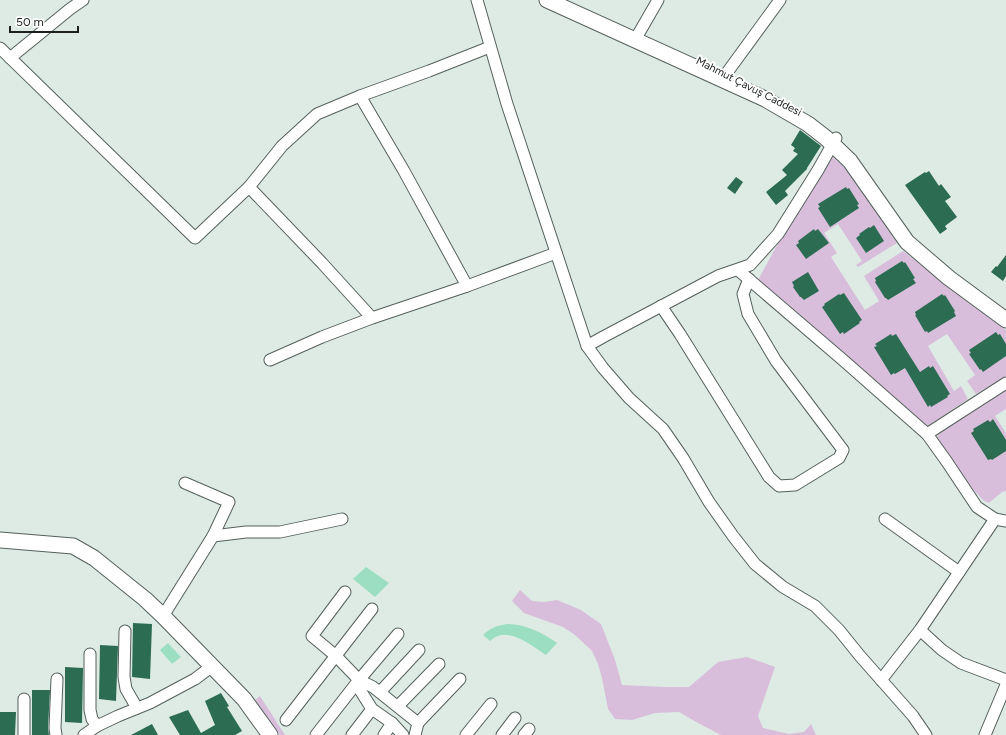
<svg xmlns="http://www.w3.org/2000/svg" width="1006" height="735" viewBox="0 0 1006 735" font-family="Figtree,sans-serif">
	<rect width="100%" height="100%" fill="#ddebe4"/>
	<g fill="#d9bedc">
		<polygon points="833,157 852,175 897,243 858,267 856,265 862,261 838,224 824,233 837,253 831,257 865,310 879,301 864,276 903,251 1006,330 1006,376 976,394 967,381 975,375 947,334 928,346 954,391 961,386 968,399 925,428 757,282 777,245"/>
		<polygon points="1006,389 1006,409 995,416 1006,433 1006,491 1002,492 989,503 984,501 965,481 939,446 937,438 939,432"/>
		<polygon points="520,590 532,601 544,602 557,600 581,610 601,624 615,660 622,685 665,687 689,687 718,662 747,657 775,667 758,716 763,728 789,734 804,732 811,724 816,735 721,735 698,723 679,712 655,713 632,720 615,719 608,709 602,678 598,664 592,651 575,635 563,627 524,613 512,601"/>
		<polygon points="260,696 285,735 280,735 255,700"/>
	</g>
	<g fill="#9cdec1">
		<polygon points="366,567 389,583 375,597 353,579"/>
		<path d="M 508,624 C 525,624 543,633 557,643 L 546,655 C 534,647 513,630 498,636 C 495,637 492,639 490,641 L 483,635 C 490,628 498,625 508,624 Z"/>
		<polygon points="168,643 181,657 172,664 160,650"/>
	</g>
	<g fill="#2b6c53">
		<polygon points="800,130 821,146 807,168 807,169 785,191 788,195 776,205 766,192 787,175 782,170 798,154 793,151 795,148 791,145"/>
		<polygon points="929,171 939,186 941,184 951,197 945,201 957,217 945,226 947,229 940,234 905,185 925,172 926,173"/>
		<polygon points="736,177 743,182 735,194 727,188"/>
		<polygon points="846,187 847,189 849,188 859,204 857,205 859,208 830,227 818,208 820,207 818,204"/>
		<polygon points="874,225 884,241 866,253 856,238 860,235 859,234 869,227 870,228"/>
		<polygon points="814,229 815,231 818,229 829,243 806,259 796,245 799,243 798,241"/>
		<polygon points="1006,255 1006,276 1003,281 991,272 996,266 997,267"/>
		<polygon points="902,261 904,263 905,262 915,278 913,279 916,283 888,300 886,298 885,298 875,282 876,281 875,278"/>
		<polygon points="808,272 819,291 804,300 801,297 800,297 793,287 794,286 792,282"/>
		<polygon points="844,293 862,320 859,322 860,323 844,334 843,332 840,334 822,307 825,305 824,304 839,294 840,295"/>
		<polygon points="942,294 944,296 945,295 955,311 954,312 956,316 928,333 927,331 925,332 915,315 916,315 915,312"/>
		<polygon points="996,332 998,335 1000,334 1006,344 1006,356 983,372 981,369 980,370 969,354 971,353 969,350"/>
		<polygon points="891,334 892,336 896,334 920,372 929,366 930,368 933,366 950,394 947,396 948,397 931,407 930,405 928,407 905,368 895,374 894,373 891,375 874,347 877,346 875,344"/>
		<polygon points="993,419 1006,440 1006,451 992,460 991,459 988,460 971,433 974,431 973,429 988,420 990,422"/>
		<polygon points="133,623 152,624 150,679 132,677"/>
		<polygon points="100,645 118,646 116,701 99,699"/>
		<polygon points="65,667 83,668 82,723 65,722"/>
		<polygon points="32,690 50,690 48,728 49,735 32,735"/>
		<polygon points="221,693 229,706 227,707 242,731 235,735 180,735 169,717 188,710 201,733 215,725 205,701"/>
		<polygon points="0,712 16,712 15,735 0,735"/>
		<polygon points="152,724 158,735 131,735"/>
	</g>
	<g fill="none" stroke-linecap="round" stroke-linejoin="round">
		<defs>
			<g id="street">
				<polyline points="477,0 507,104 587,346 603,368 629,398 663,429 683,458 709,502 733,536 755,564 783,587 815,606 839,630 860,656 913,716 926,735"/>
				<polyline points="639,33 658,0"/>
				<polyline points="0,48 195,238 249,187"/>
				<polyline points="10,58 70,9 83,0"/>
				<polyline points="726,74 780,0"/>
				<polyline points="360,96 404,171 467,286"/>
				<polyline points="738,270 843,360 927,434 947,462 977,507 995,519 1006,521"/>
				<polyline points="661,306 680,334 769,477 779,486 795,485 839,458 843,450 776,361 748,314 743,294 749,279"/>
				<polyline points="372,318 322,263 249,187 282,146 317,114 360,96 429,71 490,47"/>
				<polyline points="587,346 603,337 718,276 750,265 778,234 818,170 836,138"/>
				<polyline points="270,360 322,337 372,318 467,286 556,253"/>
				<polyline points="927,434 1006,383"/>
				<polyline points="885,519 959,572"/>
				<polyline points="213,536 246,532 280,532 342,519"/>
				<polyline points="345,592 312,636 336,656 359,680 373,687 418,723 415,735"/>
				<polyline points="163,616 213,536 229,502 185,483"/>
				<polyline points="920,630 942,650 961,663 1006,680"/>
				<polyline points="125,631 124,677 126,689 137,708"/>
				<polyline points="90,654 90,710 92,719 97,726"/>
				<polyline points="359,680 360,690 372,709 392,723 403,735"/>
				<polyline points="881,680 920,630 995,519"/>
				<polyline points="380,692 419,650"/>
				<polyline points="398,706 439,664"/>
				<polyline points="286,720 372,609"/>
				<polyline points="418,723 460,679"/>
				<polyline points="24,735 24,699"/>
				<polyline points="56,735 55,728 57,679"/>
				<polyline points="84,735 97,726 118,716 150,703 195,679 211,667"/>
				<polyline points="316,735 359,680 398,634"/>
				<polyline points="352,735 372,709"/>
				<polyline points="384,735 392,723"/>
				<polyline points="466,735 491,704"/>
				<polyline points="502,735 515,718"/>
				<polyline points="524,735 529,729"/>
				<polyline points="985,735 1006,685"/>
			</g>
			<g id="secondary">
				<polyline points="547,0 765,99 808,124 826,138 850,161 907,242 949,278 1006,320"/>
				<polyline points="0,540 73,546 94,558 145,599 163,616 244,699 270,735"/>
			</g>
		</defs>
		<use href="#street" stroke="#55605b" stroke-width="13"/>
		<use href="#secondary" stroke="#55605b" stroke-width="17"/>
		<use href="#street" stroke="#fff" stroke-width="11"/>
		<use href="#secondary" stroke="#fff" stroke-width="15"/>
	</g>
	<g text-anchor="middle" stroke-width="4" stroke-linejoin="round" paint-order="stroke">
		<g font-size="11" fill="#1b201e" stroke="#fff">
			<text transform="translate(749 86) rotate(27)" y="4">Mahmut Çavuş Caddesi</text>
		</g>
	</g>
	<path d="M10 26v6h68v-6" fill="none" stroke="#1b201e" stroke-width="2"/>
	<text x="16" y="26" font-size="12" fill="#1b201e" stroke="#ffffff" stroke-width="3" paint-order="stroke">50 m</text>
</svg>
